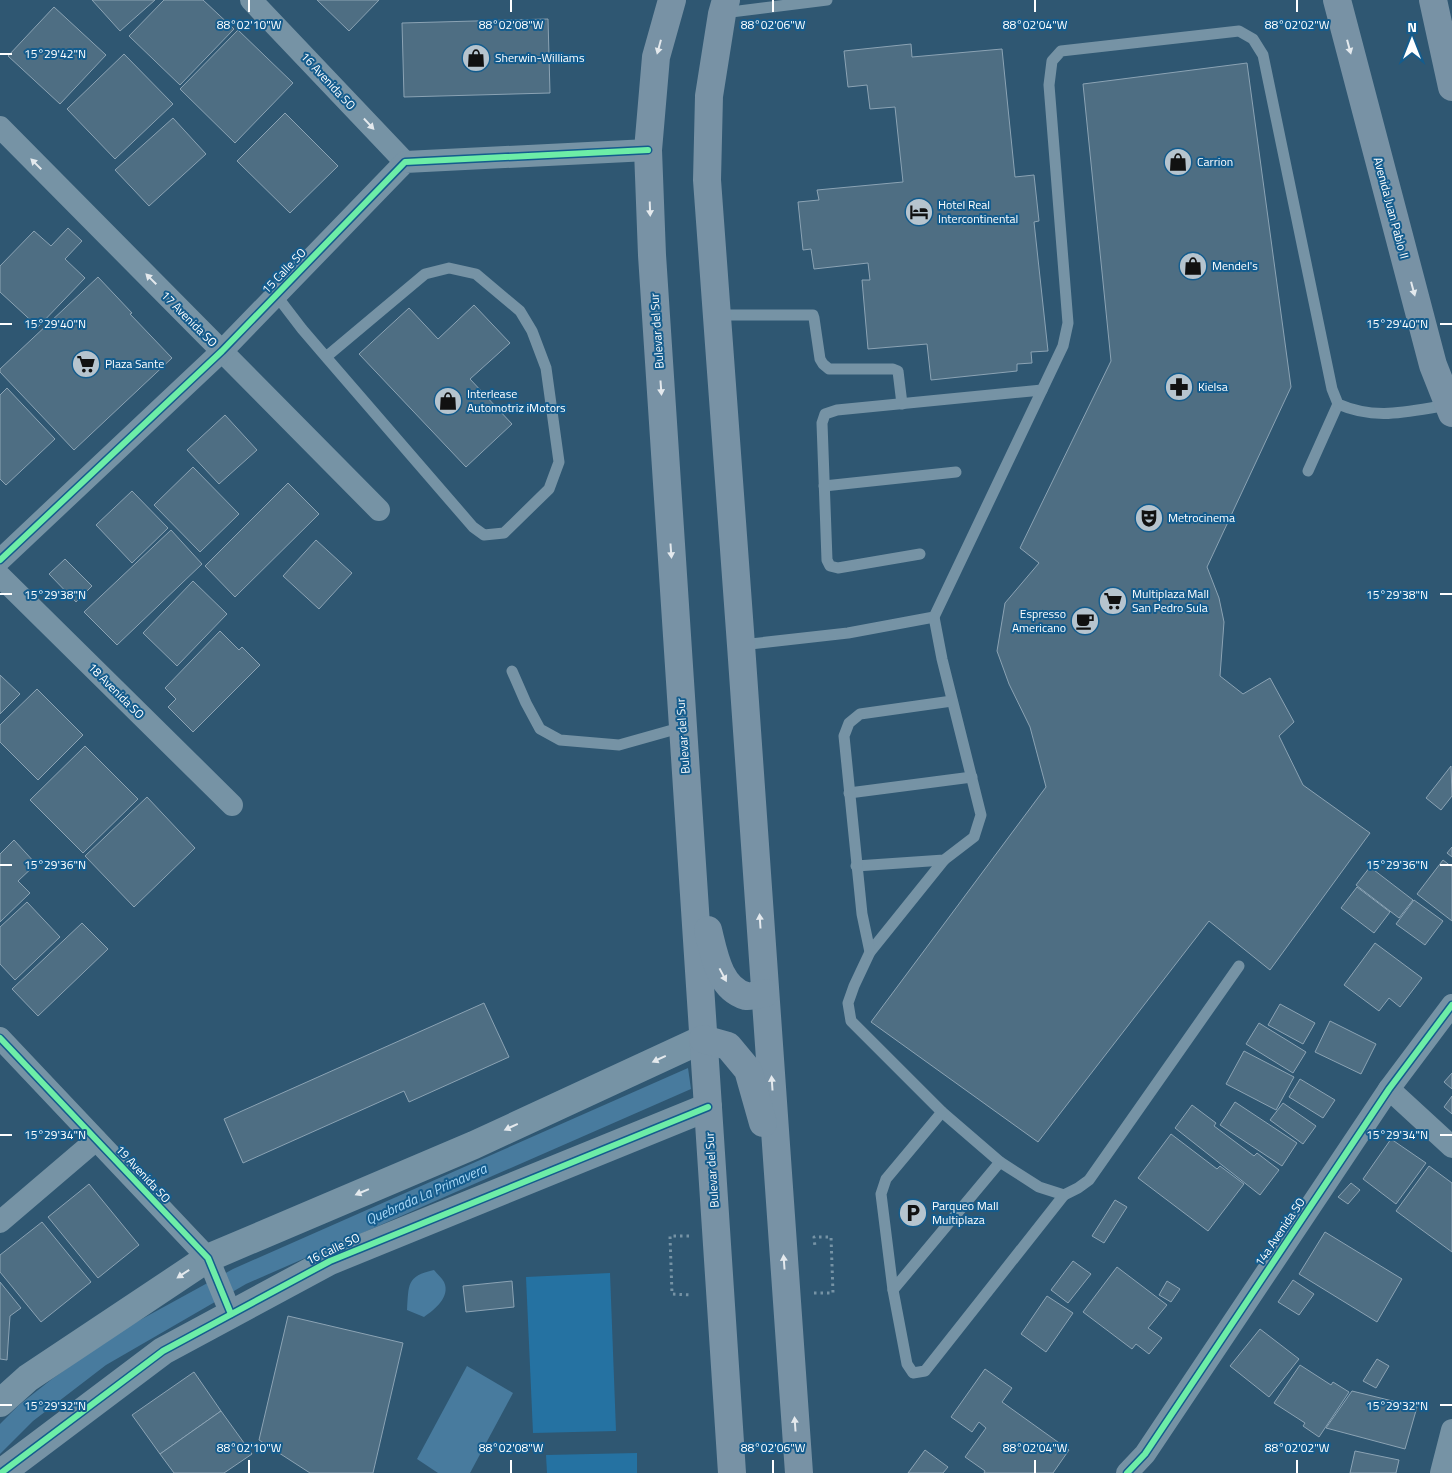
<svg xmlns="http://www.w3.org/2000/svg" width="1452" height="1473" viewBox="0 0 1452 1473" font-family="'Titillium Web',sans-serif">
	<rect width="100%" height="100%" fill="#2f5772"/>
	<g fill="#2572a2">
		<polygon points="610,1273 616,1431 533,1433 526,1277"/>
		<polygon points="637,1453 637,1473 547,1473 546,1455"/>
	</g>
	<g fill="#487b9e">
		<polygon points="688,1068 691,1089 246,1284 106,1365 33,1421 0,1454 0,1424 19,1405 52,1379 120,1331 233,1269"/>
		<path d="M 434,1270 C 437,1274 442,1278 444,1282 C 451,1297 434,1310 424,1317 L 407,1310 C 409,1285 406,1276 434,1270 Z"/>
		<polygon points="467,1366 513,1393 470,1473 438,1473 417,1459"/>
	</g>
	<g fill="#4e6e83" stroke="#8ba3b4">
		<polygon points="92,0 155,0 120,31"/>
		<polygon points="164,0 203,0 234,29 180,85 129,36"/>
		<polygon points="317,0 379,0 349,31"/>
		<polygon points="54,7 106,55 60,104 8,56"/>
		<polygon points="548,19 550,93 404,97 402,23"/>
		<polygon points="238,30 293,83 235,143 180,89"/>
		<polygon points="911,44 912,57 1002,49 1015,177 1034,175 1039,221 1034,222 1048,351 1031,352 1032,363 1017,364 1017,371 931,380 927,344 868,349 862,280 870,280 868,263 814,269 811,249 803,250 798,202 819,200 817,190 903,182 895,107 870,109 867,85 848,87 844,51"/>
		<polygon points="124,54 173,104 115,159 67,109"/>
		<polygon points="1247,63 1291,387 1207,567 1219,598 1224,622 1220,676 1243,694 1270,678 1294,722 1279,736 1303,785 1370,833 1270,970 1209,921 1038,1142 871,1022 1046,787 1030,727 1009,684 997,651 1005,603 1039,563 1020,548 1111,361 1083,84"/>
		<polygon points="285,113 338,166 290,213 237,161"/>
		<polygon points="173,118 206,154 149,206 115,170"/>
		<polygon points="68,228 82,241 65,259 85,278 38,327 0,292 0,266 34,231 51,246"/>
		<polygon points="98,277 132,313 130,314 172,358 74,450 0,372 0,369"/>
		<polygon points="474,305 510,343 470,379 512,424 466,467 359,354 409,308 438,339"/>
		<polygon points="7,388 55,439 6,485 0,479 0,395"/>
		<polygon points="225,415 257,450 219,484 187,450"/>
		<polygon points="193,467 239,514 200,552 154,505"/>
		<polygon points="288,483 319,514 235,597 205,566"/>
		<polygon points="132,491 168,528 132,563 96,525"/>
		<polygon points="171,530 202,564 117,645 84,612"/>
		<polygon points="316,540 352,573 319,609 283,576"/>
		<polygon points="65,559 92,586 76,602 49,574"/>
		<polygon points="193,581 227,614 177,666 143,633"/>
		<polygon points="220,631 239,650 242,647 260,665 193,732 168,707 176,699 165,688"/>
		<polygon points="0,675 20,694 0,714"/>
		<polygon points="37,689 83,735 38,780 0,742 0,725"/>
		<polygon points="85,746 138,799 83,853 30,800"/>
		<polygon points="1451,766 1452,796 1441,810 1426,798"/>
		<polygon points="147,797 195,848 134,907 85,856"/>
		<polygon points="14,840 36,864 18,881 30,893 0,922 0,854"/>
		<polygon points="1452,847 1452,857 1447,853"/>
		<polygon points="1443,860 1452,867 1452,921 1417,894"/>
		<polygon points="1370,867 1413,900 1399,918 1356,885"/>
		<polygon points="1357,887 1390,912 1374,933 1341,908"/>
		<polygon points="1414,900 1443,921 1425,945 1396,924"/>
		<polygon points="27,902 60,937 15,980 0,964 0,927"/>
		<polygon points="82,923 108,949 38,1016 12,989"/>
		<polygon points="1375,943 1422,978 1400,1007 1389,998 1379,1011 1344,985"/>
		<polygon points="484,1003 509,1057 409,1102 404,1091 243,1163 224,1119"/>
		<polygon points="1280,1004 1315,1023 1303,1044 1268,1025"/>
		<polygon points="1330,1021 1376,1044 1361,1074 1315,1052"/>
		<polygon points="1259,1023 1306,1052 1293,1073 1246,1044"/>
		<polygon points="1244,1051 1294,1077 1276,1110 1226,1084"/>
		<polygon points="1452,1073 1452,1089 1444,1082"/>
		<polygon points="1300,1079 1335,1100 1323,1118 1289,1097"/>
		<polygon points="1452,1096 1452,1114 1444,1107"/>
		<polygon points="1235,1102 1297,1143 1282,1166 1220,1125"/>
		<polygon points="1283,1103 1316,1126 1303,1144 1270,1120"/>
		<polygon points="1192,1105 1216,1123 1214,1126 1254,1156 1257,1153 1279,1170 1260,1195 1175,1128"/>
		<polygon points="1171,1134 1217,1169 1220,1166 1244,1184 1208,1231 1138,1178"/>
		<polygon points="1391,1139 1426,1163 1396,1204 1363,1179"/>
		<polygon points="1429,1166 1452,1183 1452,1252 1396,1211"/>
		<polygon points="1351,1183 1360,1190 1348,1204 1338,1197"/>
		<polygon points="89,1184 139,1245 98,1278 48,1217"/>
		<polygon points="1115,1200 1127,1207 1104,1243 1092,1236"/>
		<polygon points="42,1222 91,1282 41,1322 0,1272 0,1255"/>
		<polygon points="1325,1232 1402,1279 1377,1322 1299,1274"/>
		<polygon points="1073,1261 1091,1274 1068,1303 1051,1290"/>
		<polygon points="1117,1267 1167,1305 1148,1328 1162,1338 1149,1354 1136,1344 1132,1349 1083,1312"/>
		<polygon points="1293,1280 1314,1294 1299,1315 1278,1302"/>
		<polygon points="512,1281 514,1307 466,1312 463,1286"/>
		<polygon points="1167,1281 1180,1289 1171,1302 1159,1295"/>
		<polygon points="0,1282 21,1308 10,1316 7,1360 0,1359"/>
		<polygon points="1047,1296 1073,1313 1046,1352 1021,1334"/>
		<polygon points="288,1316 403,1343 373,1473 310,1473 259,1440"/>
		<polygon points="1260,1329 1299,1359 1269,1397 1230,1366"/>
		<polygon points="1377,1359 1389,1366 1376,1388 1363,1381"/>
		<polygon points="1300,1365 1331,1385 1333,1382 1349,1392 1319,1437 1303,1426 1305,1423 1274,1403"/>
		<polygon points="985,1369 1012,1388 1002,1402 1069,1450 1053,1473 984,1473 985,1471 965,1457 986,1428 979,1422 972,1432 951,1417"/>
		<polygon points="194,1372 221,1411 160,1454 132,1415"/>
		<polygon points="1352,1391 1417,1407 1405,1449 1326,1428"/>
		<polygon points="221,1411 252,1454 224,1473 174,1473 160,1454"/>
		<polygon points="925,1450 948,1467 943,1473 908,1473"/>
		<polygon points="1355,1451 1399,1460 1396,1473 1350,1473"/>
	</g>
	<g fill="none" stroke-linecap="round" stroke-linejoin="round">
		<g stroke="#7693a5" stroke-width="3" stroke-dasharray="2.5 4" stroke-linecap="butt">
			<polyline points="689,1236 670,1236 672,1294 691,1295"/>
			<polyline points="814,1293 833,1293 831,1237 814,1237 815,1247"/>
		</g>
		<g stroke="#7693a5" stroke-width="11">
			<polyline points="723,13 827,0"/>
			<polyline points="276,295 302,329 326,357 473,527 484,535 504,533 549,489 559,462 546,368 532,331 520,311 476,274 449,268 425,274 326,357"/>
			<polyline points="717,315 813,315 814,318 820,359 823,364 829,369 893,369 898,371 902,404"/>
			<polyline points="1308,471 1338,404"/>
			<polyline points="824,486 956,472"/>
			<polyline points="920,554 838,568 830,566 827,560 822,423 825,414 837,410 1042,390"/>
			<path d="M 741,645 L 848,633 L 934,617 L 1063,346 L 1068,323 L 1049,85 L 1052,61 L 1061,51 L 1239,31 L 1253,39 L 1263,55 L 1332,389 L 1338,404 C 1376,421 1409,411 1449,405"/>
			<polyline points="512,671 526,703 540,729 560,740 619,745 683,727"/>
			<polyline points="849,793 972,777"/>
			<polyline points="944,860 870,952 854,986 848,1003 851,1021 942,1112 1000,1162 1039,1187 1064,1195 1078,1188 1089,1180 1239,966"/>
			<polyline points="856,866 944,860 974,837 981,815 942,659 934,617"/>
			<polyline points="870,952 862,914 844,736 849,723 860,714 952,701"/>
			<polyline points="942,1112 886,1179 881,1194 893,1290 907,1364 913,1373 925,1371 1064,1195"/>
			<polyline points="893,1290 1000,1162"/>
		</g>
		<g stroke="#7693a5" stroke-width="22">
			<polyline points="251,0 405,162"/>
			<polyline points="0,127 379,510"/>
			<polyline points="0,560 222,351 405,162 648,150"/>
			<polyline points="0,576 232,805"/>
			<polyline points="0,1038 208,1258 231,1314"/>
			<polyline points="1389,1089 1452,1147"/>
			<polyline points="0,1222 96,1140"/>
			<polyline points="1127,1473 1145,1454 1389,1089 1452,1005"/>
			<polyline points="1441,1473 1452,1430"/>
		</g>
		<g stroke="#7693a5" stroke-width="28">
			<polyline points="0,1403 28,1378 208,1258 474,1145 703,1039"/>
			<polyline points="1,1473 163,1351 330,1261 708,1107"/>
		</g>
		<g stroke="#7892a5" stroke-width="28">
			<polyline points="672,0 656,57 648,150 652,255 732,1473"/>
			<polyline points="726,0 722,14 709,96 707,180 741,645 799,1473"/>
			<polyline points="1337,0 1433,365 1452,413"/>
			<polyline points="1433,0 1452,87"/>
			<path d="M 708,930 C 714,954 719,988 746,996 C 751,997 760,994 765,993"/>
			<polyline points="703,1039 728,1046 748,1070 763,1123"/>
		</g>
		<defs>
			<g id="cycleway">
				<polyline points="0,560 222,351 405,162 648,150"/>
				<polyline points="0,1038 208,1258 231,1314"/>
				<polyline points="1,1473 163,1351 330,1261 708,1107"/>
				<polyline points="1127,1473 1145,1454 1389,1089 1452,1005"/>
			</g>
		</defs>
		<use href="#cycleway" stroke="#145c8d" stroke-width="9"/>
		<use href="#cycleway" stroke="#6deda7" stroke-width="6"/>
	</g>
	<defs><path id="oneway-solid" d="M-6-.8H1V-3.2L6.5 0L1 3.2V.8H-6Z" transform="scale(1.25)"/></defs>
	<g fill="#e4e9ed">
		<use href="#oneway-solid" transform="translate(659 47) rotate(105)"/>
		<use href="#oneway-solid" transform="translate(1349 47) rotate(75)"/>
		<use href="#oneway-solid" transform="translate(369 124) rotate(47)"/>
		<use href="#oneway-solid" transform="translate(36 164) rotate(-135)"/>
		<use href="#oneway-solid" transform="translate(650 209) rotate(88)"/>
		<use href="#oneway-solid" transform="translate(151 279) rotate(-135)"/>
		<use href="#oneway-solid" transform="translate(1413 289) rotate(75)"/>
		<use href="#oneway-solid" transform="translate(661 388) rotate(86)"/>
		<use href="#oneway-solid" transform="translate(671 551) rotate(86)"/>
		<use href="#oneway-solid" transform="translate(760 921) rotate(-94)"/>
		<use href="#oneway-solid" transform="translate(723 975) rotate(62)"/>
		<use href="#oneway-solid" transform="translate(659 1059) rotate(155)"/>
		<use href="#oneway-solid" transform="translate(772 1083) rotate(-94)"/>
		<use href="#oneway-solid" transform="translate(511 1127) rotate(155)"/>
		<use href="#oneway-solid" transform="translate(362 1192) rotate(157)"/>
		<use href="#oneway-solid" transform="translate(784 1262) rotate(-94)"/>
		<use href="#oneway-solid" transform="translate(183 1274) rotate(146)"/>
		<use href="#oneway-solid" transform="translate(795 1424) rotate(-94)"/>
	</g>
	<path fill="none" stroke="#fff" stroke-width="2" d="M 249,0 L 249,12M 511,0 L 511,12M 773,0 L 773,12M 1035,0 L 1035,12M 1297,0 L 1297,12M 0,54 L 12,54M 0,324 L 12,324M 1440,324 L 1452,324M 0,594 L 12,594M 1440,594 L 1452,594M 0,865 L 12,865M 1440,865 L 1452,865M 0,1135 L 12,1135M 1440,1135 L 1452,1135M 0,1405 L 12,1405M 1440,1405 L 1452,1405M 249,1460 L 249,1473M 511,1460 L 511,1473M 773,1460 L 773,1473M 1035,1460 L 1035,1473M 1297,1460 L 1297,1473"/>
	<defs>
		<symbol id="shop-disc" viewBox="-11 -11 22 22"><circle r="9.5" fill="#b6c4ce" stroke="#145c8d"/><path d="M-5-2.5h2.3a2.7 3.5 0 0 1 5.4 0H5L5.5 6h-11ZM-1.5-2.5h3a1.5 2.3 0 0 0-3 0Z" fill="#111"/></symbol>
		<symbol id="hotel-disc" viewBox="-11 -11 22 22"><circle r="9.5" fill="#b6c4ce" stroke="#145c8d"/><path d="M-6-4.5h1.5V1H6V5H4.5V3h-9V5H-6ZM-4 0a1.8 1.8 0 1 1 3.6 0ZM.5 0V-2.5h3Q6-2.5 6 0Z" fill="#111"/></symbol>
		<symbol id="supermarket-disc" viewBox="-11 -11 22 22"><circle r="9.5" fill="#b6c4ce" stroke="#145c8d"/><path d="M-6-5.5h2.5l.6 2H6L4.5 2H-2.5L-4.4-4H-6ZM-1.5 3.2a1.3 1.3 0 1 0 .1 0ZM3 3.2a1.3 1.3 0 1 0 .1 0Z" fill="#111"/></symbol>
		<symbol id="pharmacy-disc" viewBox="-11 -11 22 22"><circle r="9.5" fill="#b6c4ce" stroke="#145c8d"/><path d="M-2-6h4v4h4v4h-4v4h-4v-4h-4v-4h4Z" fill="#111"/></symbol>
		<symbol id="theatre-disc" viewBox="-11 -11 22 22"><circle r="9.5" fill="#b6c4ce" stroke="#145c8d"/><path d="M-5-5.5Q0-4 5-5.5V0Q5 5 0 6Q-5 5-5 0ZM-3.3-2.5H-1v1.5H-3.3ZM1-2.5H3.3v1.5H1ZM-2.8 1Q0 5.5 2.8 1Z" fill="#111"/></symbol>
		<symbol id="cafe-disc" viewBox="-11 -11 22 22"><circle r="9.5" fill="#b6c4ce" stroke="#145c8d"/><path d="M-5.5-4.5H6V0H3Q3 3.5 0 3.5H-2.5Q-5.5 3.5-5.5 0ZM3-3.2v2h1.7v-2ZM-6 4.5H4V6H-6Z" fill="#111"/></symbol>
		<symbol id="parking-disc" viewBox="-11 -11 22 22"><circle r="9.5" fill="#b6c4ce" stroke="#145c8d"/><path d="M-3.5-5.5H1a3.5 3.5 0 0 1 0 7H-1V5.5H-3.5ZM-1-3.4V-.6H.8a1.4 1.4 0 0 0 0-2.8Z" fill="#111"/></symbol>
	</defs>
	<g fill-rule="evenodd">
		<use href="#shop-disc" x="460" y="42" width="32" height="32"/>
		<use href="#shop-disc" x="1162" y="146" width="32" height="32"/>
		<use href="#hotel-disc" x="903" y="196" width="32" height="32"/>
		<use href="#shop-disc" x="1177" y="250" width="32" height="32"/>
		<use href="#supermarket-disc" x="70" y="348" width="32" height="32"/>
		<use href="#pharmacy-disc" x="1163" y="371" width="32" height="32"/>
		<use href="#shop-disc" x="432" y="385" width="32" height="32"/>
		<use href="#theatre-disc" x="1133" y="502" width="32" height="32"/>
		<use href="#supermarket-disc" x="1097" y="585" width="32" height="32"/>
		<use href="#cafe-disc" x="1069" y="605" width="32" height="32"/>
		<use href="#parking-disc" x="897" y="1197" width="32" height="32"/>
	</g>
	<g text-anchor="middle" stroke-width="4" stroke-linejoin="round" paint-order="stroke">
		<g font-size="12" fill="#fff" stroke="#145c8d" text-anchor="start">
			<text x="495" y="62">Sherwin-Williams</text>
			<text x="1197" y="166">Carrion</text>
			<text x="938" y="209">Hotel Real<tspan x="938" dy="14">Intercontinental</tspan></text>
			<text x="1212" y="270">Mendel's</text>
			<text x="105" y="368">Plaza Sante</text>
			<text x="1198" y="391">Kielsa</text>
			<text x="467" y="398">Interlease<tspan x="467" dy="14">Automotriz iMotors</tspan></text>
			<text x="1168" y="522">Metrocinema</text>
			<text x="1132" y="598">Multiplaza Mall<tspan x="1132" dy="14">San Pedro Sula</tspan></text>
			<text x="1066" y="618" text-anchor="end">Espresso<tspan x="1066" dy="14">Americano</tspan></text>
			<text x="932" y="1210">Parqueo Mall<tspan x="932" dy="14">Multiplaza</tspan></text>
		</g>
		<g font-size="12" fill="#fff" stroke="#145c8d">
			<text transform="translate(328 81) rotate(47)" y="4">16 Avenida SO</text>
			<text transform="translate(1391 208) rotate(75)" y="4">Avenida Juan Pablo II</text>
			<text transform="translate(284 271) rotate(-46)" y="4">15 Calle SO</text>
			<text transform="translate(189 319) rotate(45)" y="4">17 Avenida SO</text>
			<text transform="translate(657 331) rotate(-94)" y="4">Bulevar del Sur</text>
			<text transform="translate(116 691) rotate(45)" y="4">18 Avenida SO</text>
			<text transform="translate(683 736) rotate(-94)" y="4">Bulevar del Sur</text>
			<text transform="translate(712 1170) rotate(-94)" y="4">Bulevar del Sur</text>
			<text transform="translate(143 1174) rotate(47)" y="4">19 Avenida SO</text>
			<text transform="translate(1280 1232) rotate(-56)" y="4">14a Avenida SO</text>
			<text transform="translate(333 1249) rotate(-25)" y="4">16 Calle SO</text>
		</g>
		<g font-size="14" font-style="italic" fill="#a9d9f8" stroke="#145c8d">
			<text transform="translate(426 1194) rotate(-24)" y="5">Quebrada La Primavera</text>
		</g>
	</g>
	<g font-size="12" text-anchor="middle" fill="#fff" stroke="#145c8d" stroke-width="4" stroke-linejoin="round" paint-order="stroke">
		<text x="249" y="29">88°02'10"W</text>
		<text x="511" y="29">88°02'08"W</text>
		<text x="773" y="29">88°02'06"W</text>
		<text x="1035" y="29">88°02'04"W</text>
		<text x="1297" y="29">88°02'02"W</text>
		<text x="55" y="58">15°29'42"N</text>
		<text x="55" y="328">15°29'40"N</text>
		<text x="1397" y="328">15°29'40"N</text>
		<text x="55" y="599">15°29'38"N</text>
		<text x="1397" y="599">15°29'38"N</text>
		<text x="55" y="869">15°29'36"N</text>
		<text x="1397" y="869">15°29'36"N</text>
		<text x="55" y="1139">15°29'34"N</text>
		<text x="1397" y="1139">15°29'34"N</text>
		<text x="55" y="1410">15°29'32"N</text>
		<text x="1397" y="1410">15°29'32"N</text>
		<text x="249" y="1452">88°02'10"W</text>
		<text x="511" y="1452">88°02'08"W</text>
		<text x="773" y="1452">88°02'06"W</text>
		<text x="1035" y="1452">88°02'04"W</text>
		<text x="1297" y="1452">88°02'02"W</text>
	</g>
	<g transform="translate(1412 40)" stroke="#145c8d" stroke-width="4" paint-order="stroke">
	<path d="M0-4L9 19L0 12L-9 19Z" fill="#ffffff"/>
	<text y="-8" font-size="14" font-weight="bold" text-anchor="middle" fill="#ffffff">N</text>
	</g>
</svg>
